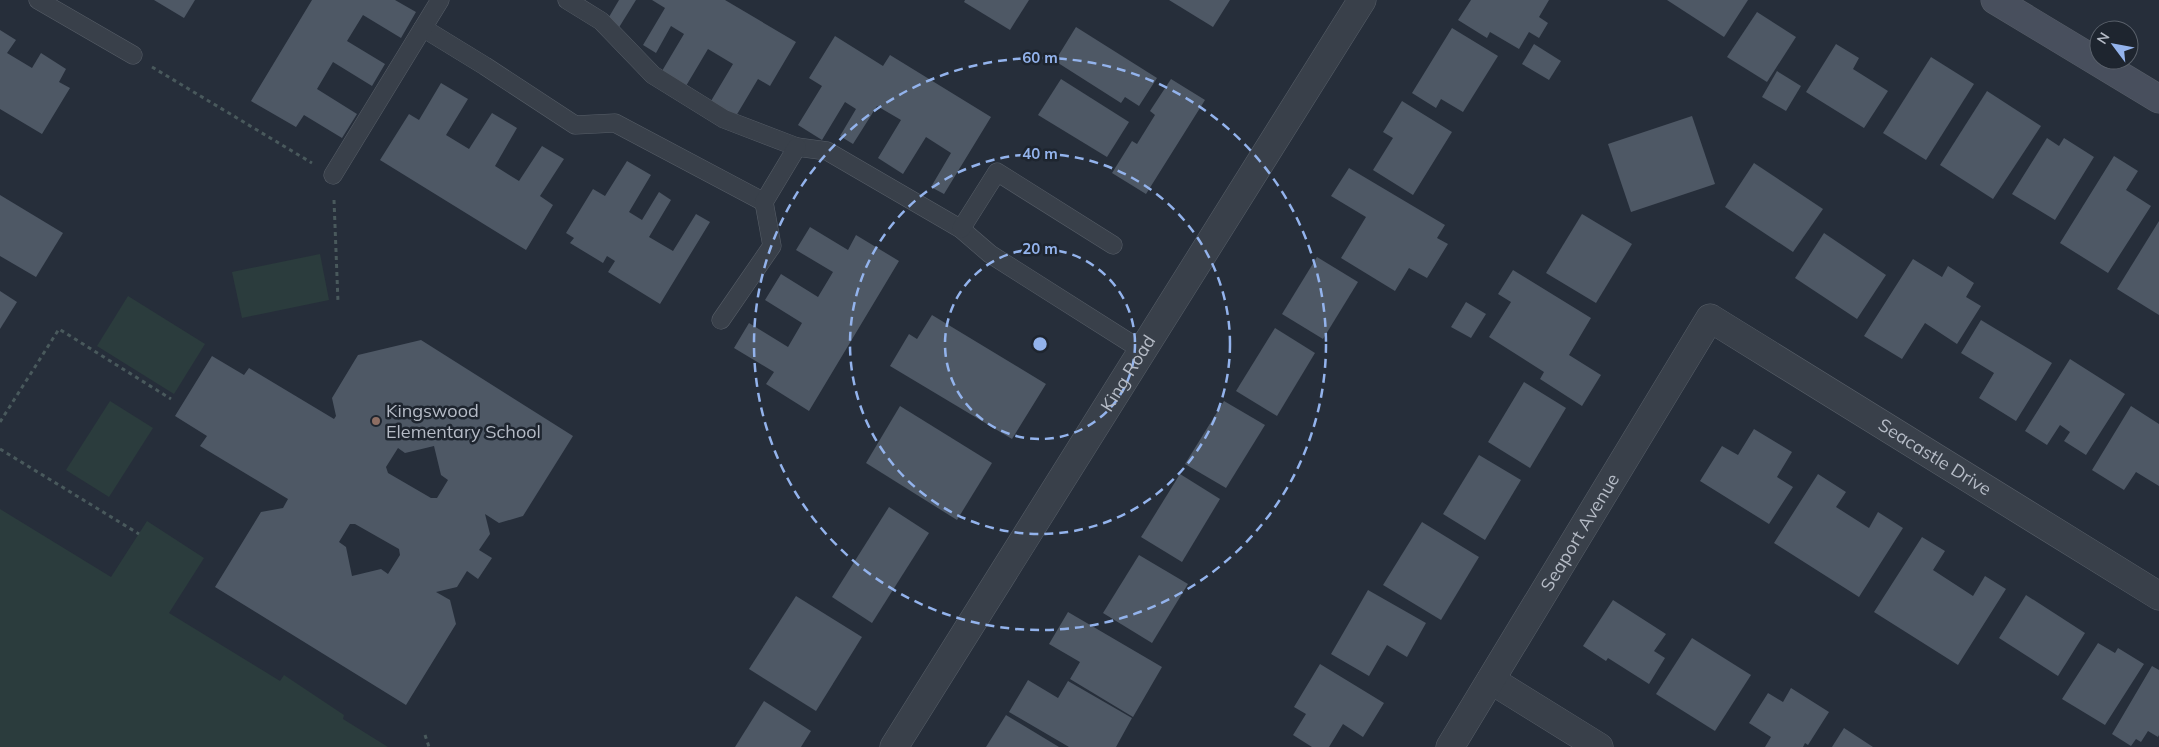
<svg xmlns="http://www.w3.org/2000/svg" width="2159" height="747" viewBox="0 0 2159 747" font-family="Mulish,sans-serif">
	<rect width="100%" height="100%" fill="#262e3a"/>
	<g fill="#2b3c3d">
		<polygon points="320,254 329,300 242,318 232,272"/>
		<polygon points="128,296 205,344 174,394 97,346"/>
		<polygon points="110,401 153,428 109,497 66,470"/>
		<polygon points="0,509 111,577 147,521 204,558 169,613 280,681 284,675 344,715 343,719 388,747 0,747"/>
	</g>
	<g fill="#4e5865" fill-rule="evenodd">
		<polygon points="154,0 195,0 184,18"/>
		<polygon points="312,0 395,0 416,12 401,38 363,15 347,41 385,64 372,86 333,62 317,89 357,114 342,138 304,115 296,127 251,101"/>
		<polygon points="619,0 636,0 618,29 606,22"/>
		<polygon points="652,0 725,0 796,42 770,86 758,79 736,116 711,101 733,64 708,49 686,86 662,71 684,34 671,26 656,53 643,45 665,8"/>
		<polygon points="965,0 1029,0 1010,30 964,2"/>
		<polygon points="1169,0 1230,0 1213,27"/>
		<polygon points="1471,0 1549,0 1539,17 1548,23 1539,38 1529,32 1519,49 1490,32 1487,38 1458,20"/>
		<polygon points="1667,0 1748,0 1724,37"/>
		<polygon points="1757,12 1796,37 1767,82 1727,57"/>
		<polygon points="1076,27 1157,78 1139,106 1125,97 1121,103 1055,61"/>
		<polygon points="1452,28 1498,56 1463,112 1441,99 1436,108 1412,93"/>
		<polygon points="0,30 16,40 7,53 32,68 41,53 66,69 59,82 70,88 42,134 0,109"/>
		<polygon points="835,36 883,66 890,55 991,117 944,194 931,187 951,153 926,137 903,174 878,158 901,120 877,106 853,144 840,136 856,109 845,102 822,140 798,125 822,86 809,78"/>
		<polygon points="1534,44 1561,61 1549,80 1522,64"/>
		<polygon points="1836,44 1859,58 1853,69 1888,91 1864,128 1806,92"/>
		<polygon points="1931,57 1974,84 1926,160 1883,133"/>
		<polygon points="1777,71 1801,86 1786,111 1762,97"/>
		<polygon points="1061,79 1129,122 1107,157 1038,115"/>
		<polygon points="1171,79 1205,100 1146,194 1112,173 1132,141 1137,144 1155,115 1150,111"/>
		<polygon points="441,83 468,99 446,135 469,149 492,113 517,128 495,166 519,181 542,146 564,159 540,196 553,205 526,250 380,160 409,114 419,120"/>
		<polygon points="1987,91 2041,126 1993,199 1940,165"/>
		<polygon points="1402,101 1452,132 1413,195 1373,170 1393,138 1383,132"/>
		<polygon points="1692,116 1715,184 1631,212 1608,144"/>
		<polygon points="2047,138 2059,146 2064,138 2094,157 2055,220 2012,194"/>
		<polygon points="2114,156 2138,171 2126,190 2151,206 2108,273 2060,243"/>
		<polygon points="627,161 651,175 629,212 642,220 659,192 671,200 649,237 673,251 696,214 710,222 660,304 608,272 615,261 607,256 603,263 570,243 574,238 566,233 593,189 605,196"/>
		<polygon points="1754,163 1823,209 1793,252 1725,207"/>
		<polygon points="1349,168 1445,225 1437,238 1448,244 1427,278 1409,268 1395,291 1341,258 1366,217 1331,196"/>
		<polygon points="0,195 63,233 36,277 0,256"/>
		<polygon points="1582,214 1632,244 1596,303 1546,273"/>
		<polygon points="2159,221 2159,315 2117,289"/>
		<polygon points="810,227 848,250 856,235 899,261 809,411 766,384 774,372 734,348 749,323 788,347 802,323 765,300 781,274 818,297 833,272 796,250"/>
		<polygon points="1824,233 1886,275 1857,319 1795,278"/>
		<polygon points="1317,257 1358,282 1323,339 1282,314"/>
		<polygon points="1913,259 1942,277 1948,266 1974,283 1966,297 1981,306 1957,344 1925,323 1902,359 1864,336"/>
		<polygon points="1513,270 1591,318 1569,355 1601,375 1582,406 1540,379 1544,372 1489,337 1511,302 1498,294"/>
		<polygon points="0,291 17,302 0,329"/>
		<polygon points="1466,302 1486,314 1471,338 1451,327"/>
		<polygon points="932,315 1046,384 1012,439 890,366 909,334 917,339"/>
		<polygon points="1981,320 2052,363 2016,421 1979,398 1994,373 1961,353"/>
		<polygon points="1275,328 1315,353 1277,416 1236,391"/>
		<path d="M 421,340 L 573,436 L 523,516 L 499,523 L 485,514 L 490,534 L 479,550 L 492,558 L 478,579 L 467,571 L 457,587 L 436,592 L 450,600 L 456,624 L 406,705 L 215,587 L 261,512 L 283,508 L 288,499 L 200,446 L 207,436 L 175,416 L 212,356 L 244,375 L 249,368 L 334,419 L 336,416 L 332,398 L 358,355 ZM 434,446 L 441,475 L 448,480 L 437,498 L 431,498 L 388,473 L 386,467 L 398,448 L 405,453 ZM 350,524 L 355,524 L 399,549 L 400,555 L 388,574 L 381,569 L 352,576 L 346,547 L 339,542 Z"/>
		<polygon points="2070,359 2125,394 2086,455 2064,441 2070,432 2060,425 2047,445 2025,431"/>
		<polygon points="1524,382 1566,408 1530,468 1488,442"/>
		<polygon points="1224,401 1265,425 1226,488 1185,464"/>
		<polygon points="900,406 992,463 957,520 866,463"/>
		<polygon points="2131,406 2159,424 2159,486 2136,472 2124,490 2092,470"/>
		<polygon points="1754,429 1792,452 1777,477 1793,487 1769,524 1700,481 1722,446 1738,455"/>
		<polygon points="1479,455 1521,480 1485,540 1443,514"/>
		<polygon points="1180,474 1220,499 1182,562 1141,537"/>
		<polygon points="1818,474 1846,492 1836,507 1869,528 1878,512 1903,528 1859,597 1774,543"/>
		<polygon points="889,507 929,533 872,623 832,597"/>
		<polygon points="1422,522 1479,557 1441,620 1383,585"/>
		<polygon points="1922,537 1945,551 1933,570 1973,596 1985,576 2006,589 1958,665 1874,612"/>
		<polygon points="1139,555 1188,584 1152,643 1103,613"/>
		<polygon points="1368,590 1426,623 1407,657 1387,645 1369,676 1331,654"/>
		<polygon points="2026,595 2085,633 2058,676 1999,638"/>
		<polygon points="796,596 862,637 816,711 749,669"/>
		<polygon points="1613,600 1666,634 1654,651 1665,658 1649,684 1608,658 1606,661 1583,646"/>
		<polygon points="1068,612 1162,667 1133,717 1070,679 1080,662 1049,644"/>
		<polygon points="1692,638 1751,675 1715,731 1656,694"/>
		<polygon points="2098,643 2115,653 2118,648 2144,664 2105,725 2062,699"/>
		<polygon points="1320,664 1384,703 1363,737 1343,724 1329,747 1312,747 1293,735 1306,714 1294,707"/>
		<polygon points="2152,666 2159,670 2159,735 2158,737 2148,731 2141,742 2136,739 2131,746 2112,734"/>
		<polygon points="1028,680 1058,698 1068,681 1132,718 1116,747 1069,747 1009,712"/>
		<polygon points="1791,688 1829,712 1808,745 1805,743 1803,747 1765,747 1771,737 1749,723 1768,693 1783,702"/>
		<polygon points="764,701 811,731 801,747 735,747"/>
		<polygon points="1006,715 1059,747 986,747"/>
		<polygon points="1844,728 1873,747 1832,747"/>
	</g>
	<g fill="none" stroke-linecap="round" stroke-linejoin="round">
		<defs>
			<g id="service">
				<polyline points="38,0 133,55"/>
				<polyline points="567,0 601,21 653,75 724,119 797,147 827,151 961,229 990,254 1143,351"/>
				<polyline points="423,28 485,66 575,125 615,123 764,202"/>
				<polyline points="333,175 440,0"/>
				<polyline points="961,229 997,172 1113,245"/>
				<polyline points="721,320 772,246 764,202 797,147"/>
			</g>
			<g id="minor">
				<polyline points="1491,680 1599,747"/>
				<path id="s1" d="M 894,747 L 1362,0"/>
				<path id="s2" d="M 1450,747 L 1710,318 L 2159,596"/>
			</g>
			<polyline id="secondary" points="1995,0 2159,99"/>
		</defs>
		<use href="#service" stroke="#575e68" stroke-width="19"/>
		<use href="#minor" stroke="#575e68" stroke-width="29"/>
		<use href="#secondary" stroke="#575e68" stroke-width="29"/>
		<g stroke="#49595c" stroke-width="3" stroke-dasharray="4 4" stroke-linecap="butt">
			<polyline points="152,67 312,163"/>
			<polyline points="334,200 338,302"/>
			<polyline points="0,422 59,329 171,399"/>
			<polyline points="0,449 139,534"/>
			<polyline points="425,735 429,747"/>
		</g>
		<use href="#service" stroke="#39404a" stroke-width="18"/>
		<use href="#minor" stroke="#39404a" stroke-width="28"/>
		<use href="#secondary" stroke="#484f5d" stroke-width="28"/>
	</g>
	<g fill="none" stroke="#93b3ec" stroke-width="2.5" stroke-dasharray="9 6">
		<circle cx="1040" cy="344" r="95"/>
		<circle cx="1040" cy="344" r="190"/>
		<circle cx="1040" cy="344" r="286"/>
	</g>
	<circle fill="#8d6e63" stroke="#1e252f" stroke-width="2" cx="376" cy="421" r="5"/>
	<g text-anchor="middle" stroke-width="5" stroke-linejoin="round" paint-order="stroke">
		<g font-size="18" fill="#b5bbc6" stroke="#1e252f">
			<text dy="6" stroke="none"><textPath href="#s1" startOffset="441">King Road</textPath></text>
			<text dy="6" stroke="none"><textPath href="#s2" startOffset="766">Seacastle Drive</textPath></text>
			<text dy="6" stroke="none"><textPath href="#s2" startOffset="251">Seaport Avenue</textPath></text>
		</g>
		<g font-size="18" fill="#b5bbc6" stroke="#1e252f" text-anchor="start">
			<text x="386" y="417">Kingswood<tspan x="386" dy="21">Elementary School</tspan></text>
		</g>
	</g>
	<circle cx="1040" cy="344" r="8" fill="#93b3ec" stroke="#1e252f" stroke-width="2.5"/>
	<g font-size="15" text-anchor="middle" font-weight="bold" fill="#93b3ec" stroke="#1e252f" stroke-width="5" stroke-linejoin="round" paint-order="stroke">
		<text x="1040" y="63">60 m</text>
		<text x="1040" y="159">40 m</text>
		<text x="1040" y="254">20 m</text>
	</g>
	<g transform="translate(2114 45) rotate(302)"><circle r="24" fill="#1e252f" stroke="#5a616b"/>
	<path d="M0-4L9 19L0 12L-9 19Z" fill="#93b3ec"/>
	<text y="-8" font-size="14" font-weight="bold" text-anchor="middle" fill="#b5bbc6">N</text>
	</g>
</svg>
